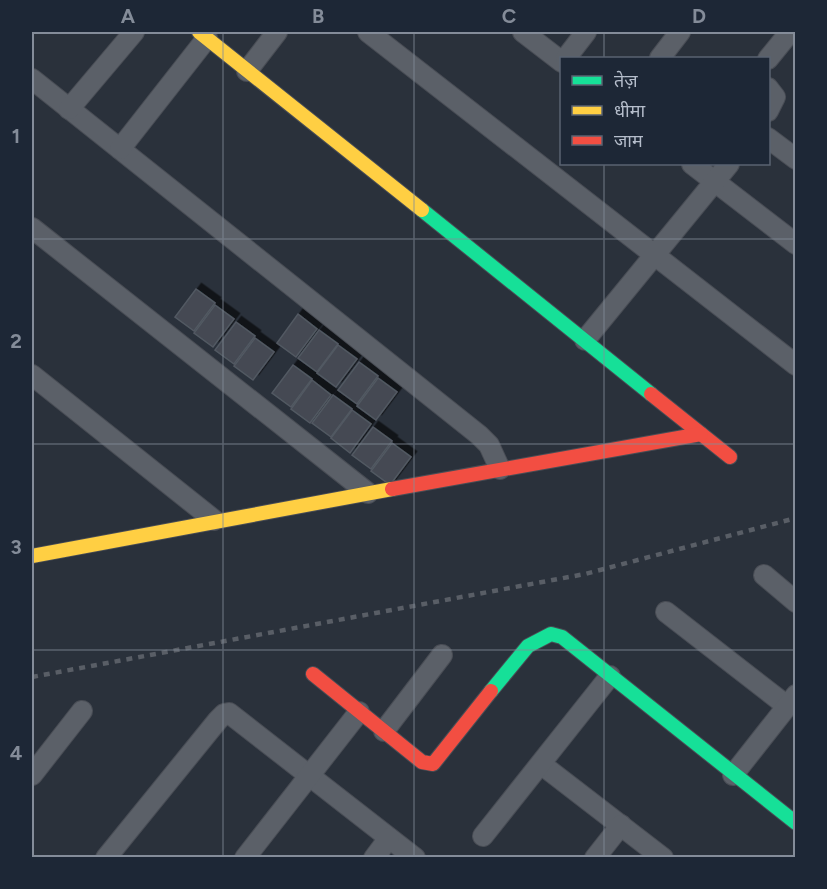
<svg xmlns="http://www.w3.org/2000/svg" width="827" height="889" viewBox="0 0 827 889" font-family="Figtree,'Noto Sans Devanagari',sans-serif">
	<defs>
		<filter id="shadow"><feDropShadow dx="5.5" dy="-5.5" stdDeviation="0" flood-color="#0009"/></filter>
	</defs>
	<rect width="100%" height="100%" fill="#2a313b"/>
	<g fill="#444a53" stroke="#525962" stroke-width="1.5" filter="url(#shadow)">
		<polygon points="196,289 215,303 194,331 175,317"/>
		<polygon points="215,305 234,319 213,347 194,333"/>
		<polygon points="298,314 317,329 296,357 277,343"/>
		<polygon points="236,322 255,336 234,364 215,350"/>
		<polygon points="319,330 338,344 317,372 298,358"/>
		<polygon points="255,338 274,352 253,380 234,366"/>
		<polygon points="338,345 357,359 336,387 317,373"/>
		<polygon points="359,362 378,376 357,404 338,390"/>
		<polygon points="293,365 312,379 291,407 272,393"/>
		<polygon points="378,378 397,392 376,420 357,406"/>
		<polygon points="312,380 331,395 310,423 291,409"/>
		<polygon points="333,395 352,409 331,437 312,423"/>
		<polygon points="352,410 371,424 350,453 331,438"/>
		<polygon points="373,427 392,441 371,469 352,455"/>
		<polygon points="392,443 411,457 390,485 371,471"/>
	</g>
	<g fill="none" stroke-linecap="round" stroke-linejoin="round">
		<defs>
			<g id="street">
				<polyline points="368,32 796,365"/>
				<polyline points="523,32 562,62"/>
				<polyline points="566,58 586,32"/>
				<polyline points="660,58 680,32"/>
				<polyline points="768,59 790,32"/>
				<polyline points="247,71 277,32"/>
				<polyline points="32,79 479,435 489,445 500,469"/>
				<polyline points="768,88 775,97 768,111"/>
				<polyline points="69,109 134,32"/>
				<polyline points="768,138 796,159"/>
				<polyline points="120,149 207,38"/>
				<polyline points="692,164 796,244"/>
				<polyline points="32,228 368,493"/>
				<polyline points="585,340 729,164"/>
				<polyline points="32,375 214,520"/>
				<polyline points="764,575 796,602"/>
				<polyline points="666,612 787,706"/>
				<polyline points="384,731 442,655"/>
				<polyline points="541,764 663,858"/>
				<polyline points="32,775 82,711"/>
				<polyline points="733,775 796,695"/>
				<polyline points="483,836 610,676"/>
				<polyline points="106,858 218,720 224,714 229,713 415,858"/>
				<polyline points="245,858 359,712"/>
				<polyline points="374,858 389,838"/>
				<polyline points="595,858 621,825"/>
			</g>
			<g id="fast">
				<polyline points="422,210 651,394"/>
				<polyline points="491,691 528,646 551,634 562,637 796,823"/>
			</g>
			<g id="slow">
				<polyline points="199,32 422,210"/>
				<polyline points="32,556 392,489"/>
			</g>
			<g id="jam">
				<polyline points="651,394 730,457"/>
				<polyline points="392,489 701,434"/>
				<polyline points="313,674 422,762 433,764 491,691"/>
			</g>
		</defs>
		<use href="#street" stroke="#494d55" stroke-width="22"/>
		<use href="#fast" stroke="#494d55" stroke-width="16"/>
		<use href="#slow" stroke="#494d55" stroke-width="16"/>
		<use href="#jam" stroke="#494d55" stroke-width="16"/>
		<use href="#street" stroke="#5b6068" stroke-width="20"/>
		<use href="#fast" stroke="#16e098" stroke-width="14"/>
		<use href="#slow" stroke="#ffcf43" stroke-width="14"/>
		<use href="#jam" stroke="#f24e42" stroke-width="14"/>
		<polyline stroke="#595e66" stroke-width="4.5" stroke-dasharray="6 6" stroke-linecap="butt" points="32,677 585,574 796,518"/>
	</g>
	<path fill="none" stroke="#848c99" stroke-width="1.5" stroke-opacity="0.55" d="M 223,32 L 223,858M 414,32 L 414,858M 604,32 L 604,58M 604,164 L 604,858M 32,239 L 796,239M 32,444 L 796,444M 32,650 L 796,650"/>
	<rect width="827" height="889" fill="none" stroke="#1d2736" stroke-width="66"/>
	<rect x="560" y="57" width="210" height="108" fill="#1d2736" stroke="#5a6372" stroke-width="1.5"/>
	<rect x="572" y="76" width="30" height="9" fill="#16e098" stroke="#5a6372" stroke-width="1.5"/>
	<text x="614" y="87" font-size="18" fill="#b5bdcb">तेज़</text>
	<rect x="572" y="106" width="30" height="9" fill="#ffcf43" stroke="#5a6372" stroke-width="1.5"/>
	<text x="614" y="117" font-size="18" fill="#b5bdcb">धीमा</text>
	<rect x="572" y="136" width="30" height="9" fill="#f24e42" stroke="#5a6372" stroke-width="1.5"/>
	<text x="614" y="147" font-size="18" fill="#b5bdcb">जाम</text>
	<rect x="33" y="33" width="761" height="823" fill="none" stroke="#848c99" stroke-width="2"/>
	<g font-size="20" text-anchor="middle" font-weight="bold" fill="#848c99">
		<text x="128" y="23">A</text>
		<text x="318" y="23">B</text>
		<text x="509" y="23">C</text>
		<text x="699" y="23">D</text>
		<text x="16" y="143">1</text>
		<text x="16" y="348">2</text>
		<text x="16" y="554">3</text>
		<text x="16" y="760">4</text>
	</g>
</svg>
